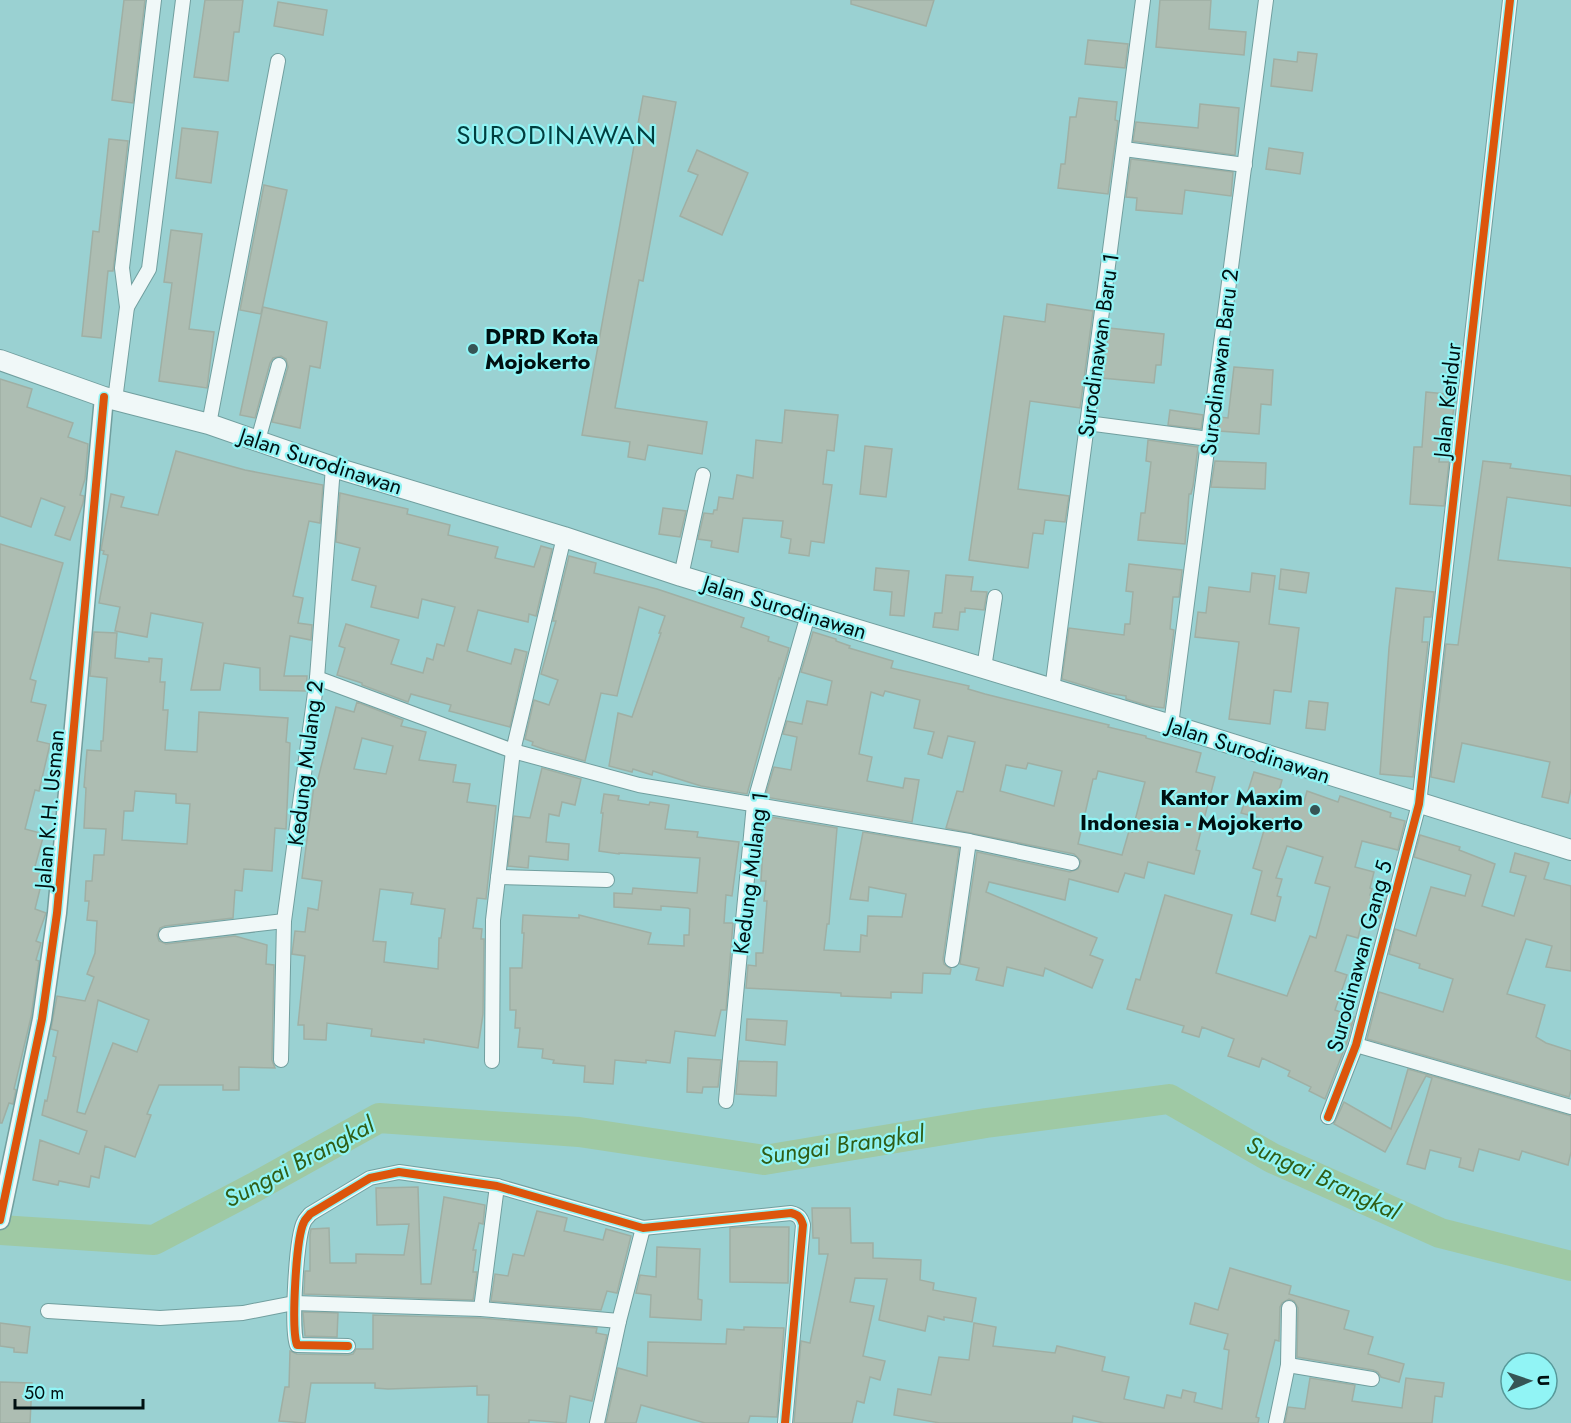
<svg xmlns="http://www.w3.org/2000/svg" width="1571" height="1423" viewBox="0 0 1571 1423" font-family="Jost,sans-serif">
	<rect width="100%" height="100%" fill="#9ad1d2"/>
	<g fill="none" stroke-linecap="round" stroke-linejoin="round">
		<polyline stroke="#9fc9a4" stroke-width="30" points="0,1230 154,1240 255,1187 379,1118 579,1132 764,1160 986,1123 1169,1099 1272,1158 1440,1233 1571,1266"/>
	</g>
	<g fill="#adbdb2" stroke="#9fafa4" stroke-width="1.5" fill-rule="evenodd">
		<polygon points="124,0 145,0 133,103 112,100"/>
		<polygon points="205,0 243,0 239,32 234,32 228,81 194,77"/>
		<polygon points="851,0 934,0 926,26 851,4"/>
		<polygon points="1160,0 1211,0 1209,29 1246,32 1244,55 1156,47"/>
		<polygon points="278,2 327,10 323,35 274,26"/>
		<polygon points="1088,40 1128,44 1125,68 1085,64"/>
		<polygon points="1298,52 1317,54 1312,91 1271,86 1274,59 1297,62"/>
		<polygon points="643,96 676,102 643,281 639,280 615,408 707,422 702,454 648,445 645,460 628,457 630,442 582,435"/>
		<polygon points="1079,98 1117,102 1115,120 1118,121 1108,194 1058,188 1061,164 1065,164 1070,117 1076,117"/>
		<polygon points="1200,104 1239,108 1235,155 1133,141 1136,122 1198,128"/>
		<polygon points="182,128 218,132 211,183 176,178"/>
		<polygon points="109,139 128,141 113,271 108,271 101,338 82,336 93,231 99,232"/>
		<polygon points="1269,148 1303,153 1300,174 1266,169"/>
		<polygon points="697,150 748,173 722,235 680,216 698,175 688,171"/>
		<polygon points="1131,159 1233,172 1231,196 1185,190 1182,214 1136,210 1137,198 1126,197"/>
		<polygon points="264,185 287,190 261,314 240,310"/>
		<polygon points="171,230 202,234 189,329 214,332 207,388 159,381 172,283 164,282"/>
		<polygon points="1047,304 1093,311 1080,408 1030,401 1018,489 1069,496 1065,522 1045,520 1043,534 1033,533 1028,568 969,560 1004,316 1045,322"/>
		<polygon points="263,307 327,322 320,368 310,366 300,428 272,422 288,367 286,359 281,356 273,358 270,363 255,418 240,415"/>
		<polygon points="1109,328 1164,334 1161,365 1156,365 1154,383 1102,378"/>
		<polygon points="1234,367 1273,370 1271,405 1261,404 1259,434 1219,431 1220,417 1228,418"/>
		<polygon points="0,379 32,389 27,407 73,423 68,437 88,444 85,479 80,495 84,496 83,503 70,540 55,535 65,507 41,498 31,527 0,516"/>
		<polygon points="1426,392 1456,395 1451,426 1443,425 1439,462 1449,462 1444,506 1410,504 1414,447 1422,447"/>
		<polygon points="785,410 838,415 834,451 827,450 823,484 832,485 824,543 811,541 809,556 789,553 791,539 781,537 783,521 743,518 738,552 711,547 712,541 698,539 704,513 713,514 714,510 717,510 719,497 733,499 737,475 753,478 756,440 782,443"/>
		<polygon points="1170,410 1203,415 1201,429 1168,425"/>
		<polygon points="1148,440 1198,447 1193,486 1191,494 1189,494 1185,544 1138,540 1141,513 1145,513 1151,462 1146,461"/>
		<polygon points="865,446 892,449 886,497 860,494"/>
		<polygon points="176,451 245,470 323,485 320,523 309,521 293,596 303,598 298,623 312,625 311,640 290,636 284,676 307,676 306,691 260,690 260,668 224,663 220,690 191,690 203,623 151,613 147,637 115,631 120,607 99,603 108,555 103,554 104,551 101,550 111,494 124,497 121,507 158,515"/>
		<polygon points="1215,461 1266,463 1265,489 1211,487"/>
		<polygon points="1483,461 1511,464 1510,468 1571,476 1571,506 1507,497 1498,560 1571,568 1571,789 1568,803 1542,797 1550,762 1462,743 1454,782 1431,777 1446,644 1458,645"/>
		<polygon points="340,493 408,509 407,514 450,525 448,535 498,547 495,558 534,567 541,546 552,549 536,616 529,614 528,622 478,610 467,651 511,664 515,649 527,652 510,727 449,711 451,705 411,694 408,702 362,685 362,683 337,675 345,648 339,646 346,624 399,640 391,664 423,673 427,658 433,660 437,644 444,646 455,607 422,599 418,618 371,607 376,586 352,580 360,548 336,542"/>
		<polygon points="663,508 686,511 680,537 659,534"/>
		<polygon points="0,544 63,563 30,679 36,681 31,702 46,705 37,741 50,744 39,791 35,790 25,829 44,834 34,870 44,873 35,909 46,913 36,941 41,943 36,960 39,961 31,1017 14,1089 16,1090 13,1104 9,1103 2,1123 0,1123"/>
		<polygon points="569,556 596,563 594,573 657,589 744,618 741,627 769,637 768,641 789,648 780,679 779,678 747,794 701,786 653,771 652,775 633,769 632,772 609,766 618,713 632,717 661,633 659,633 665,616 639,607 617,696 601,693 585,761 546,750 532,745 533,742 525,739 534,700 549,705 558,680 541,674 556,621 553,621"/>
		<polygon points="1129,564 1182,570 1179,597 1173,597 1170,629 1174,630 1164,708 1149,706 1126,699 1126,696 1108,693 1062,679 1069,628 1124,635 1125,624 1130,624 1133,592 1126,591"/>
		<polygon points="876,568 909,571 904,616 890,615 892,592 874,590"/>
		<polygon points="1281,569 1309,573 1306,593 1279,589"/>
		<polygon points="1252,573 1275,576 1269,624 1299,628 1291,692 1274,690 1270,724 1229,719 1239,642 1195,637 1198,612 1206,613 1209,587 1250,592"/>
		<polygon points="946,575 973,577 971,591 987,592 984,610 965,608 965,612 960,612 958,630 933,627 935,613 942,613"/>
		<polygon points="1396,588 1434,592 1431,617 1424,617 1422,642 1428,642 1413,777 1380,774 1389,648"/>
		<path d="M 94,632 L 117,633 L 115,658 L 149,662 L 149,658 L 162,659 L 160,682 L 165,682 L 163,710 L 168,710 L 165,750 L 197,752 L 199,712 L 288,718 L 286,742 L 290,743 L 286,829 L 275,828 L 272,871 L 244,869 L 242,891 L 235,890 L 233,918 L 165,926 L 160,928 L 157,935 L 159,941 L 166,944 L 235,936 L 267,945 L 266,964 L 274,965 L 272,1060 L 275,1068 L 239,1067 L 239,1090 L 223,1090 L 223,1085 L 159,1085 L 147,1114 L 151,1115 L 135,1157 L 105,1146 L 99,1178 L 91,1176 L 89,1187 L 59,1181 L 58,1185 L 33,1180 L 40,1140 L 79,1154 L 87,1131 L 42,1115 L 45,1100 L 47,1101 L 56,1057 L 53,1056 L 58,1031 L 51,1029 L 57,996 L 85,1001 L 94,977 L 87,974 L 95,953 L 97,921 L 87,920 L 89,901 L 85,901 L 86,881 L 92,881 L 94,855 L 104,855 L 106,829 L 84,828 L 86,788 L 84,787 L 87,750 L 101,751 L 101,741 L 103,741 L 107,678 L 90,676 ZM 135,791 L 176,794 L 176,803 L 190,804 L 187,844 L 122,840 L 124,811 L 133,811 ZM 98,1000 L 149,1020 L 137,1052 L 113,1043 L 85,1114 L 77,1112 Z"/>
		<path d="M 813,632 L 836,639 L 836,641 L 850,646 L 849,648 L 893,661 L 891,668 L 969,686 L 968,689 L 985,694 L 1109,725 L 1108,727 L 1146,736 L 1146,738 L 1201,753 L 1196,772 L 1215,777 L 1196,850 L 1200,851 L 1194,874 L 1148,862 L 1144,878 L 1125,873 L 1118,892 L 1069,879 L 1065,900 L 989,882 L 986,892 L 1097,938 L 1090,955 L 1103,960 L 1092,988 L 1045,968 L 1043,976 L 1007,967 L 1003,986 L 976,980 L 979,968 L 960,964 L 977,852 L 1070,872 L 1078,869 L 1081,861 L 1074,854 L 946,828 L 957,791 L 963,792 L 975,742 L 948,736 L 942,758 L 928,754 L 934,732 L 914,728 L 920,700 L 885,691 L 883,696 L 871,692 L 859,754 L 872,757 L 867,781 L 903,788 L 905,778 L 919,780 L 912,822 L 765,797 L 774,767 L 791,770 L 797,737 L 783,734 L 787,721 L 802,724 L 807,701 L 827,705 L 832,681 L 801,672 ZM 1028,763 L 1062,771 L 1054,806 L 1000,791 L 1006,765 L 1026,769 ZM 1098,771 L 1145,782 L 1132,832 L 1129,831 L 1122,855 L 1078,844 L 1093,779 L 1096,779 Z"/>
		<polygon points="1309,701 1328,703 1325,730 1306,728"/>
		<path d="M 357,702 L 403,720 L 401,726 L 426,732 L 419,760 L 456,765 L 453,782 L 470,784 L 467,802 L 496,806 L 486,899 L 477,898 L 473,928 L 482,929 L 481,939 L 484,939 L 483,1014 L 478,1048 L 424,1039 L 424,1043 L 371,1036 L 372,1029 L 327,1023 L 326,1040 L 304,1039 L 304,1025 L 298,1025 L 305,956 L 292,954 L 295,931 L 305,932 L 308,908 L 318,910 L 322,881 L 302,878 L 315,778 L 318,779 L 336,707 L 354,712 ZM 362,738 L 393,746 L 386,774 L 354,769 ZM 380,889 L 413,893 L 411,904 L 445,909 L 441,938 L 439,938 L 438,969 L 384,962 L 386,942 L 373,941 Z"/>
		<polygon points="542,768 581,779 575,805 562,802 559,816 549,814 546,842 569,844 568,860 529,856 528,868 508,866 514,816 530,818"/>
		<polygon points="1254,772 1282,780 1278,794 1304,802 1307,791 1338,802 1340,796 1391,813 1390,817 1405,821 1398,850 1362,841 1355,867 1374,872 1370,888 1372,889 1370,895 1385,899 1380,918 1364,914 1358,938 1347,935 1335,971 1347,975 1335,1010 1354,1017 1347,1042 1325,1099 1309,1091 1311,1087 1288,1076 1290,1071 1262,1058 1259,1067 1228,1056 1234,1039 1202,1027 1199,1037 1182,1032 1184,1026 1127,1009 1136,979 1140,980 1165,895 1232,915 1216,973 1287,996 1310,936 1316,938 1330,887 1315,883 1323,857 1287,846 1276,878 1282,879 1277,896 1281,897 1275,921 1251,914 1262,871 1253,868 1267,820 1241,813"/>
		<polygon points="604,794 619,796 618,800 649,805 650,802 669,805 665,829 698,832 697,837 739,842 732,896 726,895 724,923 733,923 726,1010 721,1010 715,1036 675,1031 670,1063 646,1060 646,1063 615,1060 613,1084 584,1082 585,1066 553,1063 554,1060 542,1058 543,1049 518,1047 520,1028 515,1028 516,1010 510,1010 510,968 522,968 524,933 522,933 523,915 579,918 579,915 651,933 648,944 684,946 684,935 689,935 690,909 688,908 661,906 661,910 614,907 614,893 632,894 633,888 697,893 700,858 619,853 619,854 599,851 603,813 601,813"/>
		<polygon points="765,816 837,828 829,924 827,924 824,950 860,952 861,935 867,936 868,916 902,917 906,894 869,887 868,901 850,899 863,832 959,848 943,959 944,964 951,969 950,974 923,973 922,993 891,992 891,998 841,996 841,993 746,988 748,965 756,966 756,953 763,953 767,901 764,901 766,881 761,881"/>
		<polygon points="1420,835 1460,847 1459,850 1495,864 1482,906 1514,916 1526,876 1510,872 1515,853 1549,863 1544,879 1571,886 1571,971 1546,967 1552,946 1526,939 1507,994 1545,1005 1536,1037 1546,1043 1571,1051 1571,1090 1569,1097 1367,1039 1379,992 1443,1012 1453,979 1419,968 1420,964 1389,954 1395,929 1416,936 1431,887 1465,896 1471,875 1414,857"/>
		<polygon points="747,1019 787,1021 785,1045 746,1040"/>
		<polygon points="688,1058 721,1060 718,1087 703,1087 702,1093 687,1092"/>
		<polygon points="739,1061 777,1062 776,1096 736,1094"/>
		<polygon points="1408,1069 1571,1116 1571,1152 1568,1165 1522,1151 1519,1160 1479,1149 1473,1171 1459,1167 1461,1158 1430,1150 1425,1169 1407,1164 1432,1078 1426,1076 1385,1152 1334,1124 1344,1102 1391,1129"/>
		<polygon points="418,1187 421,1284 431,1284 444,1197 485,1205 483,1224 479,1223 473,1250 476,1250 473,1272 477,1272 473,1300 304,1294 305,1271 310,1271 310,1235 311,1229 329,1228 330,1263 356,1263 356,1254 404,1255 409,1224 377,1225 376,1188"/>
		<polygon points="812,1208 850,1208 851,1243 873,1243 873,1258 921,1260 920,1280 934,1283 933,1290 976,1298 972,1322 944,1317 944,1320 928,1316 925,1331 879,1320 887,1279 855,1278 850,1302 874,1306 863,1356 885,1361 880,1380 870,1377 864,1403 857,1401 852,1423 794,1423 801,1341 810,1343 828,1254 819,1254 819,1238 813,1238"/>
		<polygon points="537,1211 567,1218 564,1231 603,1240 606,1229 631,1236 617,1293 607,1291 601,1310 491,1301 495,1274 508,1276 513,1254 524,1256"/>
		<polygon points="745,1227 789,1227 788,1283 730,1282 730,1228"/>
		<polygon points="657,1247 700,1249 698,1299 702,1300 701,1320 650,1317 651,1295 636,1293 640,1275 656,1277"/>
		<polygon points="1230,1268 1291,1286 1289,1294 1349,1311 1344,1329 1373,1337 1368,1354 1404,1364 1399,1382 1381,1377 1378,1372 1373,1370 1297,1357 1298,1308 1294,1301 1289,1299 1282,1303 1280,1307 1279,1341 1275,1340 1256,1417 1259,1418 1258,1423 1104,1423 1073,1416 1072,1423 940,1423 894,1415 898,1389 931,1395 939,1357 969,1360 974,1323 996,1327 993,1346 1055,1353 1057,1346 1105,1357 1102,1371 1129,1377 1124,1399 1164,1408 1167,1395 1181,1398 1183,1390 1196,1393 1194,1402 1222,1409 1229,1350 1224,1349 1228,1334 1190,1324 1195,1303 1218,1310"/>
		<polygon points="303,1312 338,1313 337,1337 305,1336"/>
		<polygon points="373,1315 480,1318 597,1328 596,1333 607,1335 592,1401 570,1396 566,1423 529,1420 529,1423 488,1423 489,1395 477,1395 477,1386 388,1389 375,1388 375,1383 311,1383 305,1423 279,1421 285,1387 289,1387 290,1351 297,1354 348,1355 353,1354 356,1349 373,1349"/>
		<polygon points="0,1323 30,1327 27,1353 14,1352 14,1348 0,1346"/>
		<polygon points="744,1327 784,1328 777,1417 750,1416 748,1423 705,1423 641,1405 636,1423 606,1423 618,1368 647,1376 648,1342 726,1344 727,1329 744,1330"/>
		<polygon points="1310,1378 1355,1385 1352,1401 1402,1408 1406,1378 1444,1383 1442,1397 1435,1396 1432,1423 1285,1423 1288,1407 1305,1409"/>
		<polygon points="0,1382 32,1383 30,1423 0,1423"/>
	</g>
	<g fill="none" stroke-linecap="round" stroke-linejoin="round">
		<defs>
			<g id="minor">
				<polyline points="1124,149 1245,165"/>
				<polyline points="127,307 149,269 183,0"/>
				<polyline points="115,400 127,307 122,268 154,0"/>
				<polyline points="1087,423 1209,439"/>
				<polyline points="209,424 278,61"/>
				<polyline points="258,440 279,365"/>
				<polyline points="681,576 703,475"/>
				<polyline points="984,668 995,597"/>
				<polyline points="317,678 513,751 639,785 969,841 1072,863"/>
				<polyline points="1052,690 1143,0"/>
				<polyline points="1171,725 1266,0"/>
				<polyline points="498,877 607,880"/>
				<polyline points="166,935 284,921"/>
				<polyline points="952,960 969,841"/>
				<polyline points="1356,1045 1571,1107"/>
				<polyline points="281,1060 284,921 317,678 333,467"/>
				<polyline points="492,1061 493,920 513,751 564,537"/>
				<polyline points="726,1101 754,804 808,615"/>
				<polyline points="1328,1117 1356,1045 1419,804 1510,0"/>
				<polyline points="481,1309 497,1186"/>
				<polyline points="48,1311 160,1318 243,1313 294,1303 481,1309 619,1321"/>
				<path d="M 348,1346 L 297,1345 C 291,1328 296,1237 304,1222 C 305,1219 308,1217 310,1214 L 370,1178 L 399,1172 L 497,1186 L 643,1228 L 791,1213 C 799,1215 801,1218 803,1225 L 785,1423"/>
				<polyline points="1288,1365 1372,1379"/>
				<polyline points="597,1423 619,1321 643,1228"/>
				<polyline points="1276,1423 1288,1365 1289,1308"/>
			</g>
			<polyline id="tertiary" points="0,1220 42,1019 57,913 104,397"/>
			<polyline id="secondary" points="0,360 104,397 209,424 333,467 564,537 681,576 1171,725 1571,850"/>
		</defs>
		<use href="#minor" stroke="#719f9f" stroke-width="16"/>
		<use href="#tertiary" stroke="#719f9f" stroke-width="21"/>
		<use href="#secondary" stroke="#719f9f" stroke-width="22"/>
		<use href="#minor" stroke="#f0f8f8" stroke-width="14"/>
		<use href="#tertiary" stroke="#f0f8f8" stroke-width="18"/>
		<use href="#secondary" stroke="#f0f8f8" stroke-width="20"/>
		<defs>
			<g id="cycleway">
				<polyline points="1328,1117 1356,1045 1419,804 1510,0"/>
				<polyline points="0,1220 42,1019 57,913 104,397"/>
				<path d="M 348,1346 L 297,1345 C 291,1328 296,1237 304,1222 C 305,1219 308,1217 310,1214 L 370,1178 L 399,1172 L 497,1186 L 643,1228 L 791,1213 C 799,1215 801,1218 803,1225 L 785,1423"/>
			</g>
		</defs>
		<use href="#cycleway" stroke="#91f4f5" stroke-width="11"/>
		<use href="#cycleway" stroke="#dc550c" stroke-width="8"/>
	</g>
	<g fill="#365455" stroke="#91f4f5" stroke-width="2">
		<circle cx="473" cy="349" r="6"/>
		<circle cx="1315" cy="810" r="6"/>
	</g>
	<g text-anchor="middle" stroke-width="4.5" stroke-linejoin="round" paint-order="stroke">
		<g font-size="22" font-weight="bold" fill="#001011" stroke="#91f4f5" text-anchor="start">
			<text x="485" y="344">DPRD Kota<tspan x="485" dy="25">Mojokerto</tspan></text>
			<text x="1303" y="805" text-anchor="end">Kantor Maxim<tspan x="1303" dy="25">Indonesia - Mojokerto</tspan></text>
		</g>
		<g font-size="22" fill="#001011" stroke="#91f4f5">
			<text transform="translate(1098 345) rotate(-82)" y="8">Surodinawan Baru 1</text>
			<text transform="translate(1219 362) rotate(-83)" y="8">Surodinawan Baru 2</text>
			<text transform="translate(1447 400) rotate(-84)" y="8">Jalan Ketidur</text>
			<text transform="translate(321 461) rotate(18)" y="8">Jalan Surodinawan</text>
			<text transform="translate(785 607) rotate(17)" y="8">Jalan Surodinawan</text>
			<text transform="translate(1249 750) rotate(18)" y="8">Jalan Surodinawan</text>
			<text transform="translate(305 763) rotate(-83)" y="8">Kedung Mulang 2</text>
			<text transform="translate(49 809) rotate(-85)" y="8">Jalan K.H. Usman</text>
			<text transform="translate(750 873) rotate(-83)" y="8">Kedung Mulang 1</text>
			<text transform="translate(1359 956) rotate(-75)" y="8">Surodinawan Gang 5</text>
		</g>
		<g font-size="24" font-style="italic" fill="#305d15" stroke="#91f4f5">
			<text transform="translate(842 1145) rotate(-8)" y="8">Sungai Brangkal</text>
			<text transform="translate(299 1162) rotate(-28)" y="8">Sungai Brangkal</text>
			<text transform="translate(1323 1178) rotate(25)" y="8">Sungai Brangkal</text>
		</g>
		<g font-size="26" letter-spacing="1.5" fill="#003e3f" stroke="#91f4f5">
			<text x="557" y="144">SURODINAWAN</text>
		</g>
	</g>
	<g transform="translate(1529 1381) rotate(88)"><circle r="28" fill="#91f4f5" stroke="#57999a" stroke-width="1.5"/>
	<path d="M0-4.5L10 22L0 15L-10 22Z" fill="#365455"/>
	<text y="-9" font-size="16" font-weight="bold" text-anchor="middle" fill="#001011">U</text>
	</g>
	<path d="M15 1399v9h128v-9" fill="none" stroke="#001011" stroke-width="3"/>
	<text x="24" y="1399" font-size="18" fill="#001011" stroke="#91f4f5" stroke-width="4.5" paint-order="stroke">50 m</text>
</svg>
